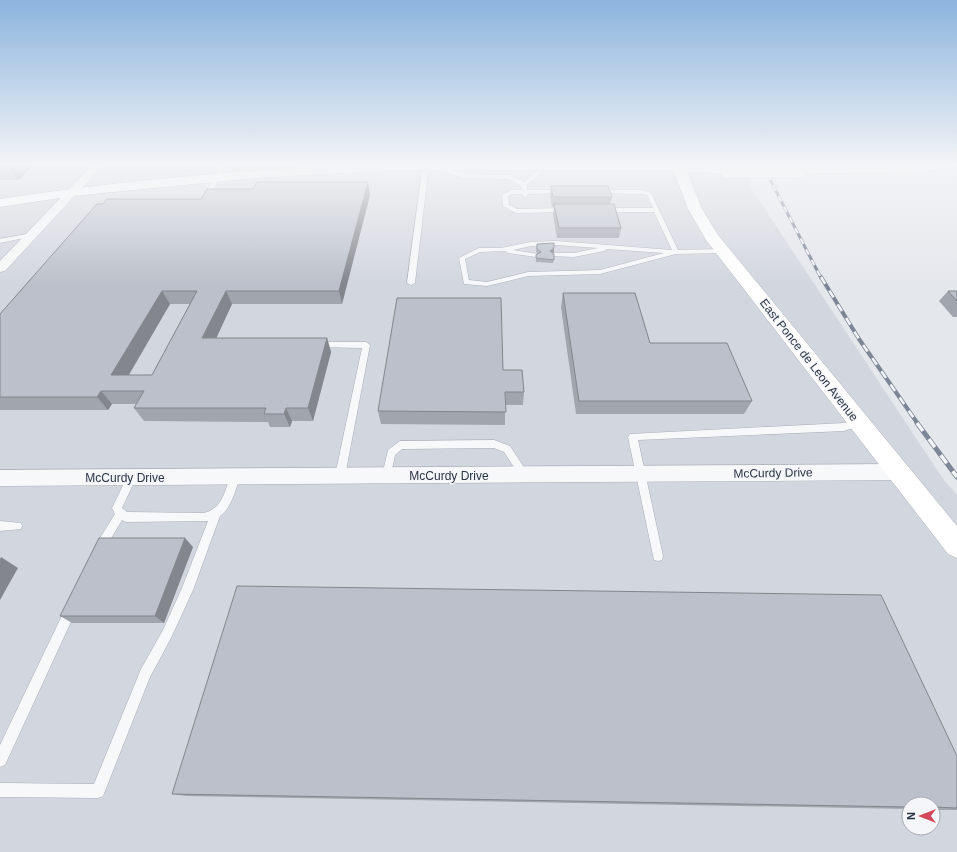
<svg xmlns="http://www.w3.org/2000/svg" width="957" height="852" viewBox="0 0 957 852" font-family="Helvetica,sans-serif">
	<rect width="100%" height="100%" fill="#e4e7ec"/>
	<path fill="#d2d6de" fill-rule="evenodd" d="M 0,164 L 831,164 L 747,170 L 751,188 L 943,479 L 957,495 L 957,852 L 0,852 ZM 909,804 L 933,804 L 933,828 L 909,828 Z"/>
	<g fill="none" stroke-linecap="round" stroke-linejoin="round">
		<defs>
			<g id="service">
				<polygon points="221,164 226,164 208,200 203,201 202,200"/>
				<polygon points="423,164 429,164 415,283 411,285 407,283"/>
				<polygon points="435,164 464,174 509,175 524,182 536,172 540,164 544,164 540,174 527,185 527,190 563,190 566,192 565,193 528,194 527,196 525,197 522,194 513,194 508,196 509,205 517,209 566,208 569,210 566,212 516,213 503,206 502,195 512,190 522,190 521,186 508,179 463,178 433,167 433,165"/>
				<path d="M 597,190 L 642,190 L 651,193 L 678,250 L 724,249 L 727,251 L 724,253 L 676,254 L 600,274 L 528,276 L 487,286 L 464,284 L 459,258 L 479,248 L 501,248 L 531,242 L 556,241 L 672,250 L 654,212 L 605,212 L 602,210 L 605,208 L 653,208 L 647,195 L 642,194 L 595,193 L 594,192 ZM 556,245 L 598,248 L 574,253 L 554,253 L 551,255 L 552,256 L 574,257 L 604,251 L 607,249 L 664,253 L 600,270 L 528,272 L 487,282 L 469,280 L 465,259 L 480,252 L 505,251 L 508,253 L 536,257 L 539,255 L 538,254 L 513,250 L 531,246 Z"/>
				<polygon points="32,233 34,234 34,236 0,243 0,239"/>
				<polygon points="318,342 366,342 370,345 345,476 343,479 340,480 337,479 335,476 362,348 315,347 314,345 315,343"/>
				<polygon points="859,420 862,421 863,423 862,425 844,431 638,440 663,556 662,560 658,561 654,560 628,437 630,434 844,423"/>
				<polygon points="494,440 510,446 527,472 529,475 527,478 524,479 521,478 504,452 494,448 402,449 395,455 390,479 387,480 384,479 382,476 388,450 400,441"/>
				<path d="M 235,473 L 238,474 L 240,477 C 235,491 232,507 220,516 L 193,590 L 171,638 L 150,677 L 103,796 L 98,798 L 0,797 L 0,783 L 94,784 L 141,669 L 163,630 L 182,588 L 208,521 L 126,522 L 122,520 L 103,552 L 99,554 L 95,552 L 94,549 L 95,546 L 115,514 L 112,508 L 128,475 L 131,474 L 134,475 L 136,478 L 122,508 L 127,512 L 204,513 C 224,508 224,490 232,474 Z"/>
				<polygon points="0,521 21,523 22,526 21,529 0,531"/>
				<polygon points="71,603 75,605 77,609 75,613 5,765 0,767 0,745 67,605"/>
			</g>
			<g id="minor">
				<polygon points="93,164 104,164 5,271 0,272 0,261"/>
				<polygon points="898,464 904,467 907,472 904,477 898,480 0,486 0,470"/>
			</g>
			<polygon id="secondary" points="671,164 684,164 702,209 718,235 957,526 957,558 948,554 706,240 688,209"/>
			<g id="primary">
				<path d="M 351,164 L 702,164 L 733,167 L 735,170 L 733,173 L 728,174 L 662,170 L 393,170 L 255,178 L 73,196 L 0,207 L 0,199 C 116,181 234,171 351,164 Z"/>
				<polygon points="864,164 957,164 957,167 925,171 798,174 793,173 791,170 793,167 798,166"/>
			</g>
		</defs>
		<use href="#service" stroke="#a9aeb7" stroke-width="1"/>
		<use href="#minor" stroke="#a9aeb7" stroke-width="1"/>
		<use href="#secondary" stroke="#a9aeb7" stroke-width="1"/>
		<use href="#primary" stroke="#a3abb8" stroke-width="1"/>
		<use href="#service" fill="#f7f8fa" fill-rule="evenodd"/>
		<use href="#minor" fill="#f7f8fa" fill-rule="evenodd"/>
		<use href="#secondary" fill="#fff" fill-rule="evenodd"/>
		<use href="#primary" fill="#fff" fill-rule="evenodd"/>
		<defs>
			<polyline id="rail-far2" points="762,164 821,278"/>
			<polyline id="rail-far1" points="821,277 859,339 918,424"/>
			<polyline id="rail" points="917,423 957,477"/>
		</defs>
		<use href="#rail-far2" stroke="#7d8696" stroke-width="3"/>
		<use href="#rail-far1" stroke="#7d8696" stroke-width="4"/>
		<use href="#rail" stroke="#7d8696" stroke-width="5"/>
		<use href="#rail-far2" stroke="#f4f6f9" stroke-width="2" stroke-dasharray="6" stroke-linecap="butt"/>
		<use href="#rail-far1" stroke="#f4f6f9" stroke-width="2.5" stroke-dasharray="8" stroke-linecap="butt"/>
		<use href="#rail" stroke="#f4f6f9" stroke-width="3.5" stroke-dasharray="10" stroke-linecap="butt"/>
		<defs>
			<polyline id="primary-bridge" points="728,170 798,170"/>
		</defs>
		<use href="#primary-bridge" stroke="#a3abb8" stroke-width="16" stroke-linecap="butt"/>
		<use href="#primary-bridge" stroke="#fff" stroke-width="15"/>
	</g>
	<g fill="#a1a5ae" fill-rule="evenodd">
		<polygon points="0,164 35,164 18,180 0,180"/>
		<polygon points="551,186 612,197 610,204 621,228 619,238 557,238 553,214 554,207 552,207 550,196"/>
		<path d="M 370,195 L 342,304 L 232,304 L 216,338 L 327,338 L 331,352 L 313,421 L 292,421 L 290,427 L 270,427 L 268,422 L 144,421 L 134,408 L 136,404 L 112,404 L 108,410 L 0,410 L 0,314 L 201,199 ZM 170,304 L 190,304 L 152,375 L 129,375 Z"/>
		<polygon points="537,244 554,252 552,253 554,260 553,263 536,262 536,255 538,254 536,252"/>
		<polygon points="948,291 957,291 957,317 953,317 939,301"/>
		<polygon points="563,293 752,401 744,414 576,414 561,307"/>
		<polygon points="503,370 524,392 523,405 505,405 505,425 381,424 378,411"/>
		<polygon points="193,547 164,623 72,623 60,616"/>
		<polygon points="957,756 957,810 933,810 933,804 909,804 909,809 186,796 172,794"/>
	</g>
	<g fill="#83868d">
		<polygon points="7,164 35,164 18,180"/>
		<polygon points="368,182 370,195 342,304 339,291"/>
		<polygon points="554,248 554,252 550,255 550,251"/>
		<polygon points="162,291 170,304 121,388 111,375"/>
		<polygon points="226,291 232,304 210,352 202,338"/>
		<polygon points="327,338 331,352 313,421 308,408"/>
		<polygon points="101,391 112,404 108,410 97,397"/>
		<polygon points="286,408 292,421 290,427 284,414"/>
		<polygon points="185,538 193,547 164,623 155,616"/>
		<polygon points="1,557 18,568 0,600 0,559"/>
	</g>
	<g fill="#bbc0ca" stroke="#83868d" fill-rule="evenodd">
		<path d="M 257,182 L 368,182 L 339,291 L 226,291 L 202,338 L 327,338 L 308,408 L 286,408 L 284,414 L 264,414 L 266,408 L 134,408 L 144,391 L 101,391 L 97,397 L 0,397 L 0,314 L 97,204 L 103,204 L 107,199 L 201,199 L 207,189 L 253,189 ZM 162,291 L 197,291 L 152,375 L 111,375 Z"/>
		<polygon points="551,186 608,186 612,197 553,197"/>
		<polygon points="554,204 614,204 621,228 559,228"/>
		<polygon points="554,243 554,248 550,251 554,254 554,260 536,258 536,255 541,252 537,249 537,244"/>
		<polygon points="948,291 957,291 957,301"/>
		<polygon points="563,293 635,293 650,343 727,343 752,401 579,401"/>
		<polygon points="397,298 501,298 503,370 522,370 524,392 505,392 506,412 378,411"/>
		<polygon points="99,538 185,538 155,616 60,616"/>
		<polygon points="237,586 881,595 957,756 957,808 933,807 933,804 909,804 909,807 172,794"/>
	</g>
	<linearGradient id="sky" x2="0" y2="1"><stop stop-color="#8bb4dd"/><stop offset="0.58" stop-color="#f3f4f6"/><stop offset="1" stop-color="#f3f4f6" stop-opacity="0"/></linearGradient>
	<rect width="957" height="284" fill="url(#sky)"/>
	<g text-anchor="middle" stroke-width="3" stroke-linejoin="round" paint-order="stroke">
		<g font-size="12" fill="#2b3445" stroke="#f4f6f9">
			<text transform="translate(809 360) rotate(52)" y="4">East Ponce de Leon Avenue</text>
			<text transform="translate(773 473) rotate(-1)" y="4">McCurdy Drive</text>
			<text x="449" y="480">McCurdy Drive</text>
			<text x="125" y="482">McCurdy Drive</text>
		</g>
	</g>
	<g transform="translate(921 816) rotate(270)"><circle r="19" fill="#f4f6f9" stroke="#a4a8b1"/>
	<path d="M0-3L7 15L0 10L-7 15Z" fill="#d1495b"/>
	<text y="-6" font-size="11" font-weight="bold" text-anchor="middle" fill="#2b3445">N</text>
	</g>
</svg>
